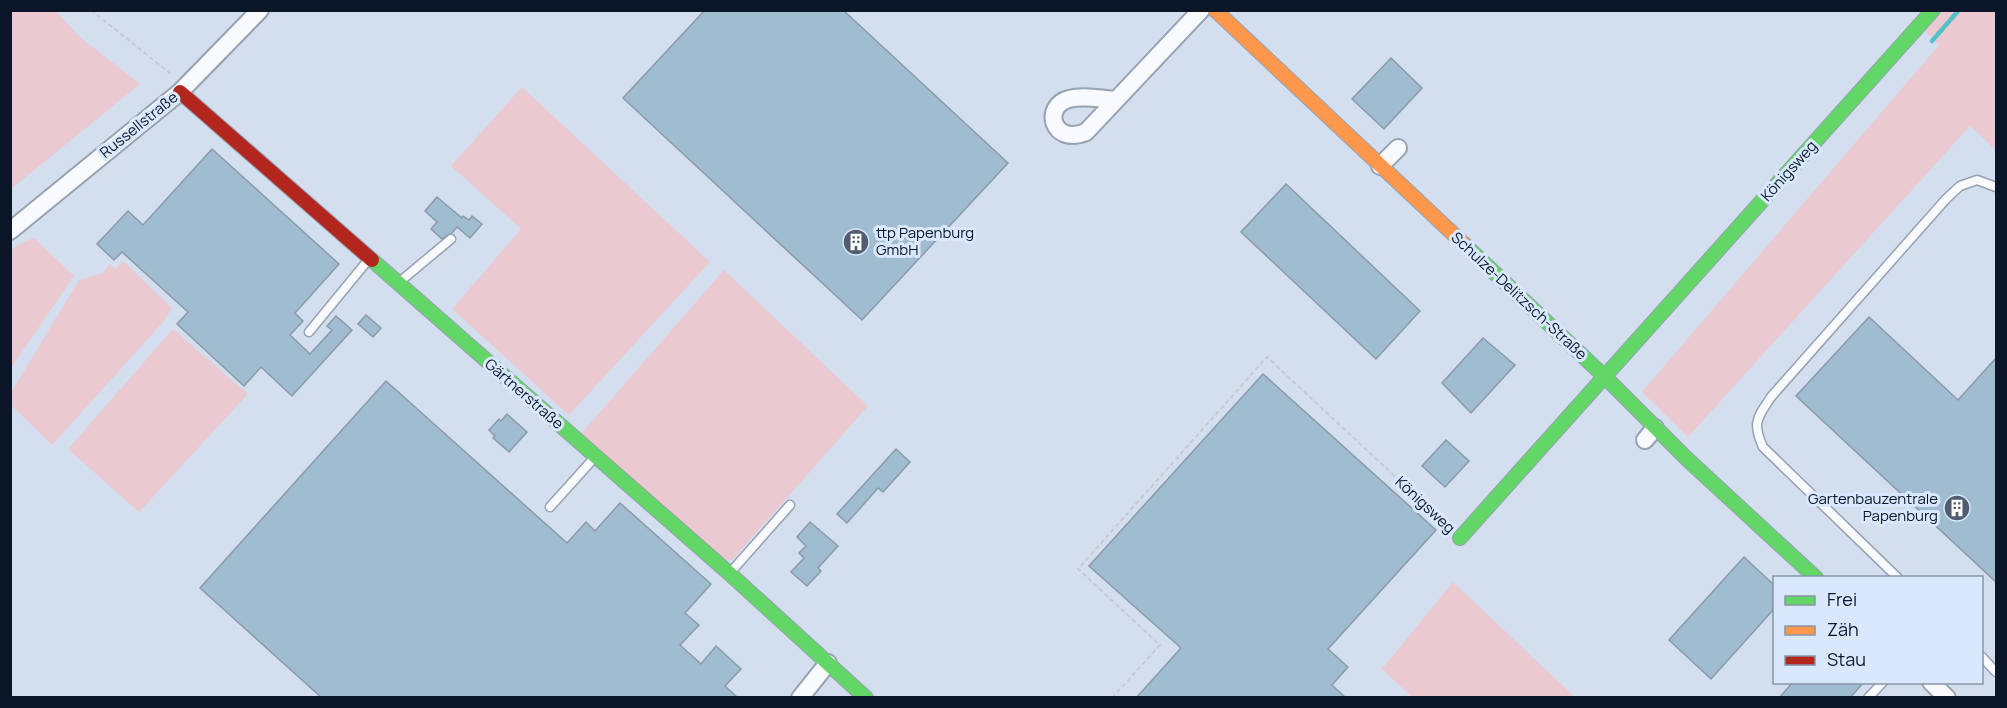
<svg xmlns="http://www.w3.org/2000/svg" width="2007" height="708" viewBox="0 0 2007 708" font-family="Manrope,sans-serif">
	<rect width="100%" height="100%" fill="#d3deef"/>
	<g fill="#ebc9d1">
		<polygon points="11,10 56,11 81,38 140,84 11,189"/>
		<polygon points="1941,11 1996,11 1996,150 1970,126 1688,437 1642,392 1939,45 1923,29"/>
		<polygon points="522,87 710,262 569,415 452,309 521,229 451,166"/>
		<polygon points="34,238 74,276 11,368 11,251 19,244"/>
		<polygon points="123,261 172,308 164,321 52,445 11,405 11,393 79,280 103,273 110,264 115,269"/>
		<polygon points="724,270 868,406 733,559 724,561 580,435"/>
		<polygon points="173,329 248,394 139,512 68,449"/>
		<polygon points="1453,582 1575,697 1412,697 1382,669"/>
	</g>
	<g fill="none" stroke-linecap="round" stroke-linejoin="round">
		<polyline stroke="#54c1c9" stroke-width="4.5" points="1932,41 1959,10"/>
	</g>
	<g fill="#a0bcd1" stroke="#8a9aa8" stroke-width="1.5">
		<polygon points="705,10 843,10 1008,163 862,320 623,98"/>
		<polygon points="1391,58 1422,88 1384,129 1352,99"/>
		<polygon points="212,149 339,264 295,313 303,321 290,335 310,354 332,330 327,326 336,316 352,330 292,396 261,367 244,386 177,324 188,312 122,252 114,260 97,244 128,211 143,225"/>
		<polygon points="1286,184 1420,311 1376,359 1241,232"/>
		<polygon points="437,197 462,218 463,216 469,220 472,216 482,224 470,238 457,227 452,233 442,239 431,229 437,222 425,211"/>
		<polygon points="366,315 381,328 373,337 358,324"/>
		<polygon points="1869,317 1958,400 1996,358 1996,582 1796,396"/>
		<polygon points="1483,338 1515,365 1471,413 1442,383"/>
		<polygon points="1263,374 1436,530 1328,649 1348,667 1332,685 1346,698 1136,698 1181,648 1089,566"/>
		<polygon points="386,381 567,543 586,522 595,531 620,503 711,584 685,613 699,625 680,645 701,664 716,646 741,669 725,686 738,698 322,698 200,588"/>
		<polygon points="507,414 527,432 509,452 493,438 495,436 489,430 499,419 501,421"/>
		<polygon points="1446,440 1469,461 1445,487 1422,466"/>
		<polygon points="896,449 910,462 883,492 878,488 847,523 837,514"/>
		<polygon points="810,522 838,546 818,568 821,571 807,586 791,572 804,558 799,553 806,546 797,537"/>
		<polygon points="1744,557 1774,585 1774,609 1711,679 1669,640"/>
		<polygon points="1793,682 1864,682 1850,698 1779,698"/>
	</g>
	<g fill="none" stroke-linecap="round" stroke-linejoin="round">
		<defs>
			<g id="lane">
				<polyline points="397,284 451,239"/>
				<polyline points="309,332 369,259"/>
				<polyline points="550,507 595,457"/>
				<polyline points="730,573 790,505"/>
				<path d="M 1898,578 L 1763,447 C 1752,423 1757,418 1771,397 L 1946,199 L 1960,186 L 1977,180 L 1996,187"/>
				<polyline points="1982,657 1996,672"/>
				<polyline points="1868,698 1883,682"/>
			</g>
			<g id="street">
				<path d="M 1116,100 C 1101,99 1083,95 1069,99 C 1042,106 1052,146 1086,132 L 1201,10"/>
				<polyline points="1380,166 1398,148"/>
				<polyline points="10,231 180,92 260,10"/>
				<polyline points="1645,440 1655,428"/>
				<polyline points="1931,682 1947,698"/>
				<polyline points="800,698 828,663"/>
			</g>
			<g id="fast">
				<polyline points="1465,245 1605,377 1687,459 1816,578"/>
				<polyline points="372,260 730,574 866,698"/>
				<polyline points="1460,538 1933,10"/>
			</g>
			<polyline id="slow" points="1215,10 1465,245"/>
			<polyline id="jam" points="180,92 372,260"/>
		</defs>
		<use href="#lane" stroke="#96a1b1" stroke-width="11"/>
		<use href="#street" stroke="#96a1b1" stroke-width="20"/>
		<use href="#fast" stroke="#96a1b1" stroke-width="16"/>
		<use href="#slow" stroke="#96a1b1" stroke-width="16"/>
		<use href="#jam" stroke="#96a1b1" stroke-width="16"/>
		<g stroke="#c6cad0" stroke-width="2" stroke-dasharray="4.5 3" stroke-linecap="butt">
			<polyline points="91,10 172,75"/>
			<polyline points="1112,698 1160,645 1078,569 1267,357 1447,525"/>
		</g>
		<use href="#lane" stroke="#f8fafd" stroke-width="8"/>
		<use href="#street" stroke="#f8fafd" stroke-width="16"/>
		<use href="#fast" stroke="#63d668" stroke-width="14"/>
		<use href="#slow" stroke="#ff974d" stroke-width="14"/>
		<use href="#jam" stroke="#b3261e" stroke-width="14"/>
	</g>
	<defs>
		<symbol id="building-disc" viewBox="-11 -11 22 22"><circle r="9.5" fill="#515d6e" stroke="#dae8fd"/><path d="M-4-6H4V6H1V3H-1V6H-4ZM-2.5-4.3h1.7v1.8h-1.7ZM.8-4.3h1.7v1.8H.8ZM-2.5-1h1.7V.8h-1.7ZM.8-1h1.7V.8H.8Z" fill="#fff"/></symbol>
	</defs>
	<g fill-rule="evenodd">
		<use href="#building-disc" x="841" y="227" width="30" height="30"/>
		<use href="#building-disc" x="1942" y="493" width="30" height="30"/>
	</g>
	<g text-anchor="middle" stroke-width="6" stroke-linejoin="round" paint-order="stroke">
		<g font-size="15" fill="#0b1729" stroke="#dae8fd">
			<text transform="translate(139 125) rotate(-39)" y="5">Russellstraße</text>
			<text transform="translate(1789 171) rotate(-48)" y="5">Königsweg</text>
			<text transform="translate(1519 296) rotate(43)" y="5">Schulze-Delitzsch-Straße</text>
			<text transform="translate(524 394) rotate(41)" y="5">Gärtnerstraße</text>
			<text transform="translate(1425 505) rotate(43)" y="5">Königsweg</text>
		</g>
		<g font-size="15" fill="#0b1729" stroke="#dae8fd" text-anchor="start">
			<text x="876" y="238">ttp Papenburg<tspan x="876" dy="17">GmbH</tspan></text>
			<text x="1938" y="504" text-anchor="end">Gartenbauzentrale<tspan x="1938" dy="17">Papenburg</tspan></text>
		</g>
	</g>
	<rect width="2007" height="708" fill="none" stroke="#0b1729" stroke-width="24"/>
	<rect x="1773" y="576" width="210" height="108" fill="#dae8fd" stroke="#8794a8" stroke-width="1.5"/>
	<rect x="1785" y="596" width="30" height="9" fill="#63d668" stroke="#8794a8" stroke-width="1.5"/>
	<text x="1827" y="606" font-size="18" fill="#0b1729">Frei</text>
	<rect x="1785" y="626" width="30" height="9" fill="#ff974d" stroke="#8794a8" stroke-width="1.5"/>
	<text x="1827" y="636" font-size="18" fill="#0b1729">Zäh</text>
	<rect x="1785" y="656" width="30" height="9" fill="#b3261e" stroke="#8794a8" stroke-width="1.5"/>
	<text x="1827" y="666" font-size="18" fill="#0b1729">Stau</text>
</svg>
